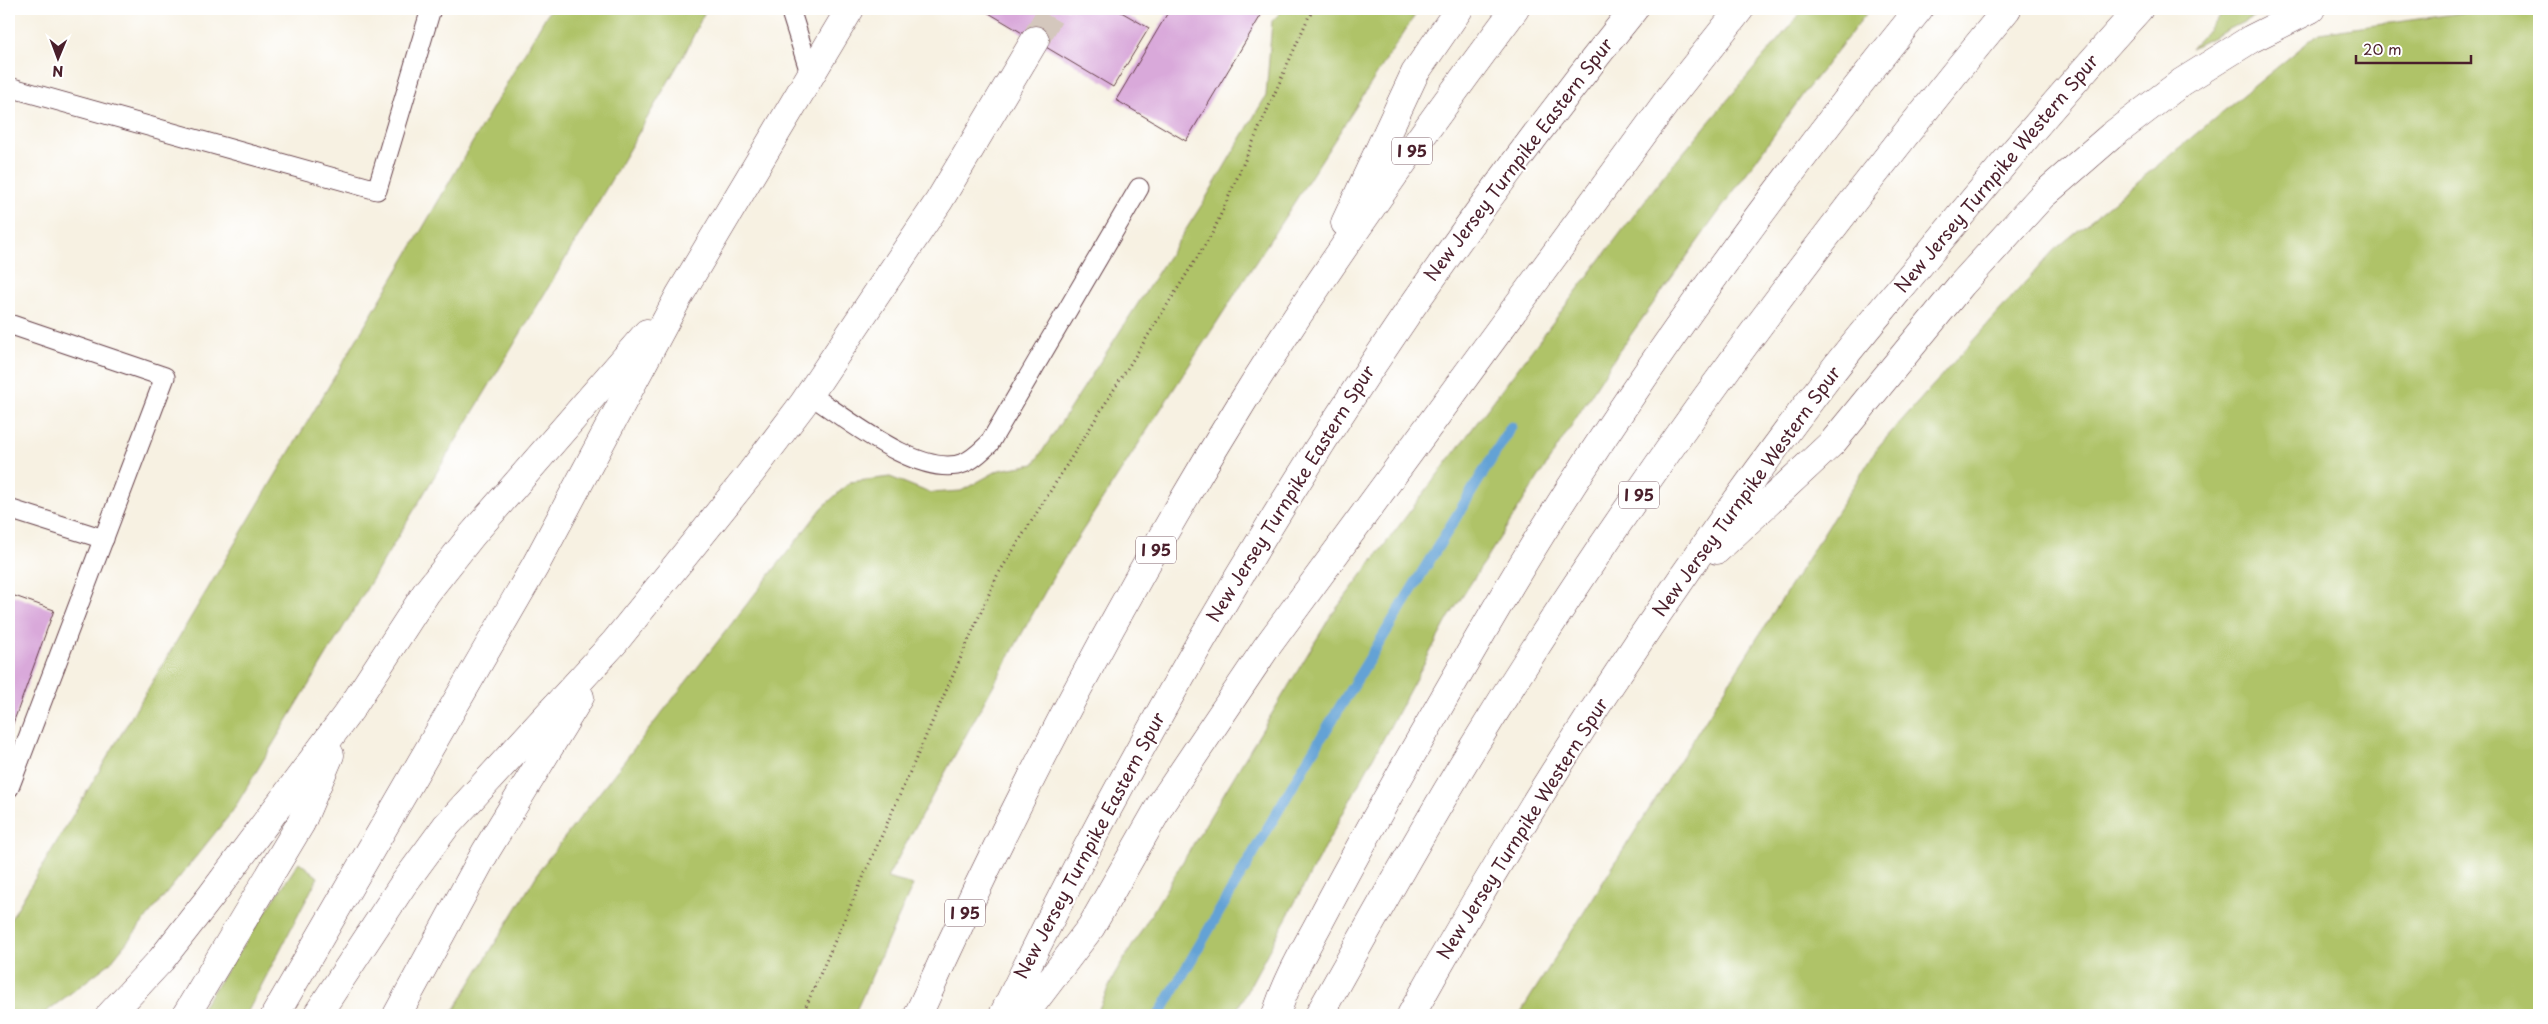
<svg xmlns="http://www.w3.org/2000/svg" width="2548" height="1024" viewBox="0 0 2548 1024" font-family="'Playpen Sans',sans-serif">
	<rect width="100%" height="100%" fill="#fff"/>
	<filter id="ink" filterUnits="userSpaceOnUse"><feTurbulence type="fractalNoise" baseFrequency=".02" numOctaves="2"/><feDisplacementMap in="SourceGraphic" scale="10" xChannelSelector="R" yChannelSelector="G"/><feConvolveMatrix kernelMatrix="1 2 1 2 8 2 1 2 1" color-interpolation-filters="sRGB"/></filter>
	<filter id="wash" filterUnits="userSpaceOnUse"><feTurbulence type="fractalNoise" baseFrequency=".0096" numOctaves="4" result="noise"/><feDisplacementMap in="SourceGraphic" scale="20" xChannelSelector="R" yChannelSelector="G"/><feGaussianBlur stdDeviation="1.12" result="paint"/><feColorMatrix in="noise" values="0 0 0 0 0 0 0 0 0 0 0 0 0 0 0 0 0 1.4 0 .05"/><feComposite in="paint" operator="in"/></filter>
	<g filter="url(#wash)">
		<rect width="100%" height="100%" fill="#f7f1e2"/>
		<g fill="#afc367" stroke="#7c7149">
			<polygon points="550,9 706,9 685,53 557,273 232,812 110,963 42,1015 9,1015 9,922 407,255"/>
			<polygon points="1284,9 1419,9 1057,570 887,878 913,885 854,1015 451,1015 543,865 822,508 850,482 890,477 930,493 961,491 999,470 1034,464 1203,203 1266,96 1272,21"/>
			<polygon points="1804,9 1870,9 1804,93 1617,354 1448,619 1234,1015 1096,1015 1114,976 1330,617 1662,178"/>
			<polygon points="2227,9 2270,9 2191,48"/>
			<polygon points="2489,9 2539,9 2539,1015 1519,1015 1878,447 2053,251 2319,33"/>
			<polygon points="299,862 318,877 246,1015 197,1015"/>
		</g>
		<g fill="none" stroke-linecap="round" stroke-linejoin="round">
			<polyline stroke="#64a2d5" stroke-width="11" points="1159,1015 1307,761 1511,427"/>
		</g>
		<g id="blocks">
			<g fill="#d9a9da">
				<polygon points="982,9 1116,9 1149,28 1113,87"/>
				<polygon points="1170,9 1256,9 1263,12 1186,141 1116,100"/>
				<polygon points="9,594 54,610 11,729 9,729"/>
			</g>
		</g>
	</g>
	<g filter="url(#ink)">
		<use href="#blocks" fill-opacity="0" stroke="#643e46" stroke-width="1"/>
		<g fill="none" stroke-linecap="round" stroke-linejoin="round">
			<polyline stroke="#d4c7bd" stroke-width="28" stroke-dasharray="28 14" stroke-linecap="butt" points="1035,40 1053,9"/>
			<defs>
				<g id="service">
					<polyline points="790,9 811,76"/>
					<polyline points="9,87 377,190 431,9"/>
					<polyline points="9,324 165,377 9,788"/>
					<path d="M 809,394 C 846,418 921,480 964,463 C 974,459 981,451 989,444 L 1139,188"/>
					<polyline points="9,509 104,539"/>
				</g>
				<g id="motorway">
					<polyline points="1345,223 1415,73 1459,9"/>
					<polyline points="1717,550 1833,442 1962,284 2042,196 2111,136 2182,82 2251,39 2311,9"/>
					<polyline points="110,1015 161,960 211,896 350,710 426,593 472,535 647,333"/>
					<polyline points="186,1015 301,823 330,755"/>
					<polyline points="275,1015 535,566 679,296 850,9"/>
					<polyline points="317,1015 402,886 446,826 614,643 750,474 803,404 939,201 1035,40"/>
					<polyline points="397,1015 486,851 580,697"/>
					<path d="M 918,1015 C 1013,804 1121,598 1243,401 C 1327,266 1420,136 1515,9"/>
					<path d="M 1003,1015 C 1177,655 1382,320 1634,9"/>
					<polyline points="1024,1015 1091,927 1161,804 1266,648 1671,96 1740,9"/>
					<path d="M 1276,1015 C 1286,982 1303,953 1319,923 C 1348,867 1379,813 1409,759 C 1453,683 1496,606 1543,531 C 1656,350 1785,175 1919,9"/>
					<path d="M 1319,1015 C 1369,926 1419,836 1472,749 C 1630,489 1814,243 2007,9"/>
					<path d="M 1411,1015 C 1534,793 1674,579 1828,377 C 1860,335 1894,296 1927,256 C 1996,172 2066,89 2139,9"/>
				</g>
			</defs>
			<use href="#service" stroke="#643e46" stroke-width="21"/>
			<use href="#motorway" stroke="#643e46" stroke-width="29"/>
			<polyline stroke="#643e46" stroke-width="3" stroke-dasharray="1 4" stroke-linecap="butt" points="802,1015 997,576 1213,232 1309,16 1315,9"/>
			<use href="#service" stroke="#fff" stroke-width="19"/>
			<use href="#motorway" stroke="#fff" stroke-width="28"/>
		</g>
	</g>
	<g text-anchor="middle" stroke-width="4.5" stroke-linejoin="round" paint-order="stroke">
		<g fill="#fff" stroke="#80626b" stroke-width="1">
			<rect x="1392" y="137.5" width="40" height="27" rx="4"/>
			<rect x="1619" y="481.5" width="40" height="27" rx="4"/>
			<rect x="1136" y="536.5" width="40" height="27" rx="4"/>
			<rect x="945" y="899.5" width="40" height="27" rx="4"/>
		</g>
		<g font-size="16" font-weight="bold" fill="#4a1f2b">
			<text x="1412" y="157">I 95</text>
			<text x="1639" y="501">I 95</text>
			<text x="1156" y="556">I 95</text>
			<text x="965" y="919">I 95</text>
		</g>
		<g font-size="18" fill="#4a1f2b" stroke="#fff">
			<text transform="translate(1519 160) rotate(-53)" y="6">New Jersey Turnpike Eastern Spur</text>
			<text transform="translate(1997 174) rotate(-50)" y="6">New Jersey Turnpike Western Spur</text>
			<text transform="translate(1747 492) rotate(-54)" y="6">New Jersey Turnpike Western Spur</text>
			<text transform="translate(1291 494) rotate(-58)" y="6">New Jersey Turnpike Eastern Spur</text>
			<text transform="translate(1523 829) rotate(-58)" y="6">New Jersey Turnpike Western Spur</text>
			<text transform="translate(1090 846) rotate(-62)" y="6">New Jersey Turnpike Eastern Spur</text>
		</g>
	</g>
	<rect width="2548" height="1024" fill="none" stroke="#fff" stroke-width="30"/>
	<g transform="translate(58 58) rotate(181)" stroke="#ffffff" stroke-width="4" paint-order="stroke">
	<path d="M0-4L9 19L0 12L-9 19Z" fill="#4a1f2b"/>
	<text y="-8" font-size="14" font-weight="bold" text-anchor="middle" fill="#4a1f2b">N</text>
	</g>
	<path d="M2356 55v8h115v-8" fill="none" stroke="#4a1f2b" stroke-width="2.5"/>
	<text x="2363" y="55" font-size="15" fill="#4a1f2b" stroke="#ffffff" stroke-width="4" paint-order="stroke">20 m</text>
</svg>
